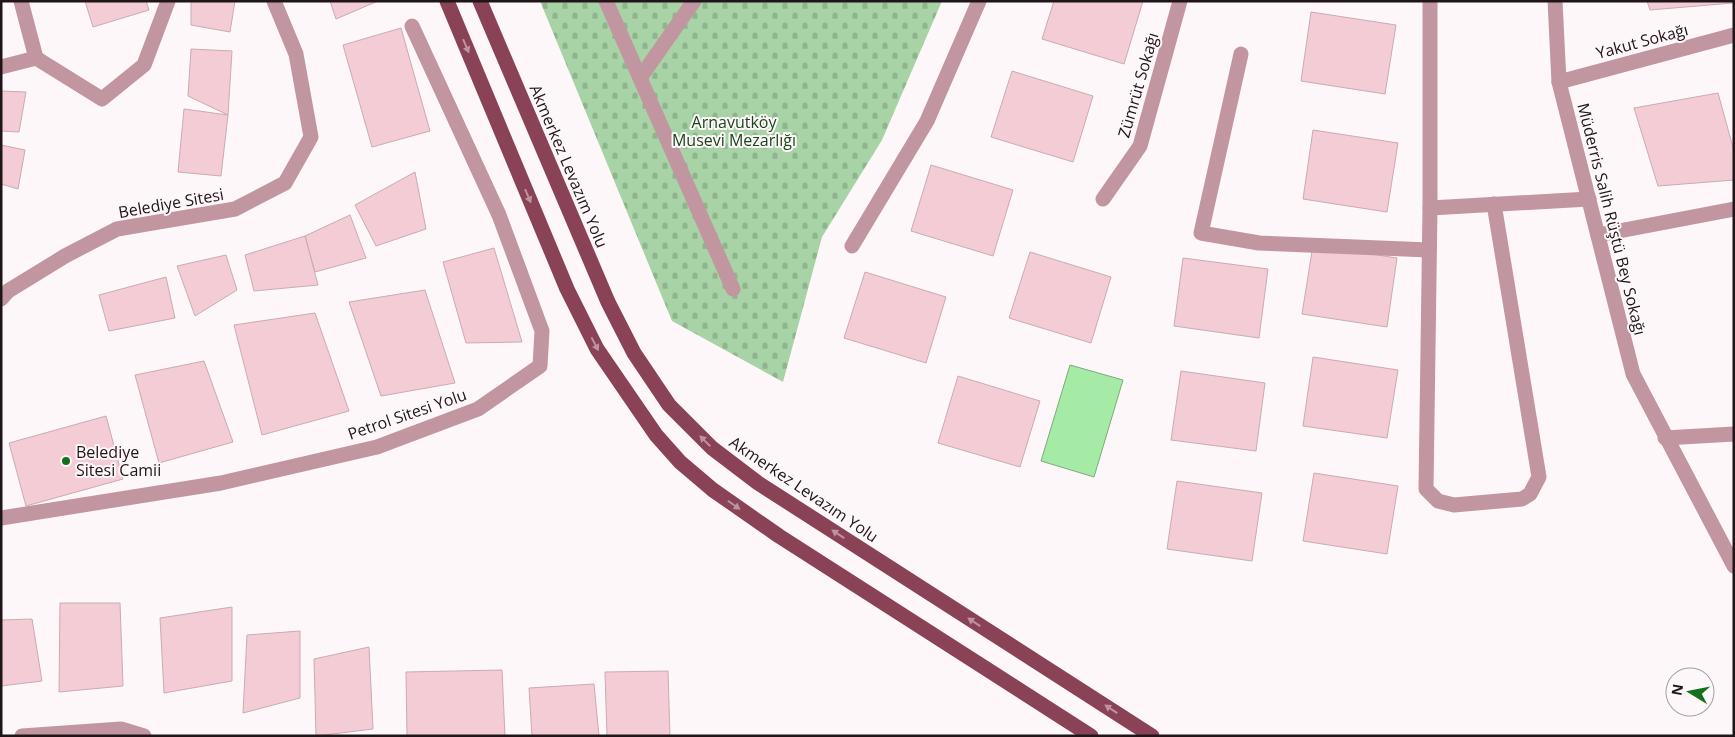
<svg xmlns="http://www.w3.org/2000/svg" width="1735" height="737" viewBox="0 0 1735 737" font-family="'Open Sans',sans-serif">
	<defs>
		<pattern id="cemetery-stones" width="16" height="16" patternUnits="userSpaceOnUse" patternTransform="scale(1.25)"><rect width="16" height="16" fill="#a7d3a6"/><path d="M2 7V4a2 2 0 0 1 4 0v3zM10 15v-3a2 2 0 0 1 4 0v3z" fill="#8fb48e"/></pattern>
	</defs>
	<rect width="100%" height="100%" fill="#fef7f9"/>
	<polygon fill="url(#cemetery-stones)" points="540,1 942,1 882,140 822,237 783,382 672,321"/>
	<polygon fill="#a5eba5" stroke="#7dab7b" points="1070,365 1123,380 1094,477 1041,461"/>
	<g fill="#f4ccd5" stroke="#c9abb2">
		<polygon points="85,1 146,1 149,10 93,27"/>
		<polygon points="191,1 235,1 230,32 191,25"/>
		<polygon points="330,1 378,1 336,19"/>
		<polygon points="1054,1 1143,1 1124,64 1042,39"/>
		<polygon points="1647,1 1733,1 1733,3 1650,10"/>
		<polygon points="1311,12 1396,25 1385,94 1301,81"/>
		<polygon points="401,28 430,131 372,147 343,45"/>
		<polygon points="191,49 232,51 228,115 188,96"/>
		<polygon points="1012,71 1093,96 1073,162 991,137"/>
		<polygon points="1,91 26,92 19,132 1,131"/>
		<polygon points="1718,93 1734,151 1734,180 1658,186 1634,108"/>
		<polygon points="184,109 228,115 221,176 178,172"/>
		<polygon points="1313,130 1398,143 1387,212 1303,199"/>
		<polygon points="1,145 25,150 18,189 1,184"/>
		<polygon points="931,165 1013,190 993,256 911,231"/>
		<polygon points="415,172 426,229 376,246 355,205"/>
		<polygon points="350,215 366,258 315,272 305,236"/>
		<polygon points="305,236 318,285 254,291 245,255"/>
		<polygon points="1313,245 1397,258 1387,327 1302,314"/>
		<polygon points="494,248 522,342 466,343 443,262"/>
		<polygon points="1030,252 1111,277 1091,343 1009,318"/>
		<polygon points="226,255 237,290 195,316 177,266"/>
		<polygon points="1183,258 1268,269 1259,338 1174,326"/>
		<polygon points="865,272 946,297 926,363 844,338"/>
		<polygon points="166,277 175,318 109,331 99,295"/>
		<polygon points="425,290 455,383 381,396 349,302"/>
		<polygon points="315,313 349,411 262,435 234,325"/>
		<polygon points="1313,357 1398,370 1387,438 1303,426"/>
		<polygon points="204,361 233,442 159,463 135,375"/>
		<polygon points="1181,371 1265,383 1256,451 1171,440"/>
		<polygon points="958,376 1040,401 1020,467 938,443"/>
		<polygon points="106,416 123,479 26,506 9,443"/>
		<polygon points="1314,473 1398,486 1387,554 1303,541"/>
		<polygon points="1177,481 1262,493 1252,561 1167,549"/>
		<polygon points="60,603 120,603 123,686 59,692"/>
		<polygon points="232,607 232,681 164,693 160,618"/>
		<polygon points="32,619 42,681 1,686 1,620"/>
		<polygon points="300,631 300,698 243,713 247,635"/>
		<polygon points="369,647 373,729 316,736 314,659"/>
		<polygon points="502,670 505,736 407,736 406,672"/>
		<polygon points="668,671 670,736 607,736 605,672"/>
		<polygon points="594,684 599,736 532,736 529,688"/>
	</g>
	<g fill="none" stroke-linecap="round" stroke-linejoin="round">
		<g stroke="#c196a0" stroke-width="15">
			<polyline points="21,1 36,58"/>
			<polyline points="606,1 733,289"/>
			<polyline points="1430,1 1430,208 1589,199"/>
			<polyline points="1555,1 1559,82 1633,374 1734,566"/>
			<polyline points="1241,54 1201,233 1259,243 1429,250"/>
			<polyline points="1,67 36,58 102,99 144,65 168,1"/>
			<polyline points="640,78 694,1"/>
			<polyline points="1559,82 1734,35"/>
			<polyline points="1103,199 1140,146 1180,1"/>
			<polyline points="1430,208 1426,489 1438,501 1454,505 1522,499 1530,494 1539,477 1494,204"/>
			<polyline points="1598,235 1734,209"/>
			<polyline points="852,246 927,121 979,1"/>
			<polyline points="1,299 8,291 65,256 117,229 235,209 285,183 311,137 296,54 274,1"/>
			<polyline points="1665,438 1734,434"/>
			<polyline points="1,518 221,483 377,447 478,409 540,366 542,331 499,215 412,26"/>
			<polyline points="22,736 121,729 144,736"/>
		</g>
		<g stroke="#8a4257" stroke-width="15">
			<polyline points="447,1 567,289 597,349 656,435 680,462 713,490 779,536 1091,736"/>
			<polyline points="480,1 608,302 634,353 669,405 712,448 758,483 1152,736"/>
		</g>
	</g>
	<defs><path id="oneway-solid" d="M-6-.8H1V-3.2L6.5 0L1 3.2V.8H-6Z" transform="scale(1.25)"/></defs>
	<g fill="#be93a0">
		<use href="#oneway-solid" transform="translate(466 46) rotate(67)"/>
		<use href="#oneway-solid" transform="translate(528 196) rotate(67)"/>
		<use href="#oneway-solid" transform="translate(595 344) rotate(62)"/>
		<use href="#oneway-solid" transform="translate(705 441) rotate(-135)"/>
		<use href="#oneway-solid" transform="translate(734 505) rotate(35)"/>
		<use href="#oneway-solid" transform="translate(838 534) rotate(-147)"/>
		<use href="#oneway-solid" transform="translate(974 622) rotate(-147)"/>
		<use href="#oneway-solid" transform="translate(1111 709) rotate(-147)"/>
	</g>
	<circle fill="#11701d" stroke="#fef7f9" stroke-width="2" cx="66" cy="461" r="5"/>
	<g text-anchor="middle" stroke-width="4" stroke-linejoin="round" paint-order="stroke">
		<g font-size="16" fill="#201518" stroke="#fef7f9">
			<text transform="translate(1642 41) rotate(-15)" y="6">Yakut Sokağı</text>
			<text transform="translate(1138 85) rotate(-74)" y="6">Zümrüt Sokağı</text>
			<text transform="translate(569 166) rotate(67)" y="6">Akmerkez Levazım Yolu</text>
			<text transform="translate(171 203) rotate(-10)" y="6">Belediye Sitesi</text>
			<text transform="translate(1612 219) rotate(76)" y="6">Müderris Salih Rüştü Bey Sokağı</text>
			<text transform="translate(407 414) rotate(-19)" y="6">Petrol Sitesi Yolu</text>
			<text transform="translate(804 489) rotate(34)" y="6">Akmerkez Levazım Yolu</text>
		</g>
		<g font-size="16" fill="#18471b" stroke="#fef7f9">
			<text x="734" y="128">Arnavutköy<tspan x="734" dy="18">Musevi Mezarlığı</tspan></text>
		</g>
		<g font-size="16" fill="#201518" stroke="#fef7f9" text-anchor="start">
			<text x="76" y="458">Belediye<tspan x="76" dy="18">Sitesi Camii</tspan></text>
		</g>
	</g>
	<rect width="1735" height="737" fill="none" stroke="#201518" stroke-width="5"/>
	<g transform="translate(1690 692) rotate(280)"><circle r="24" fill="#fef7f9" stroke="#a59d9f"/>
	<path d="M0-4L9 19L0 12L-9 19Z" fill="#11701d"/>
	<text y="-8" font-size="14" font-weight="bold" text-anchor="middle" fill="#201518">N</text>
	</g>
</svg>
